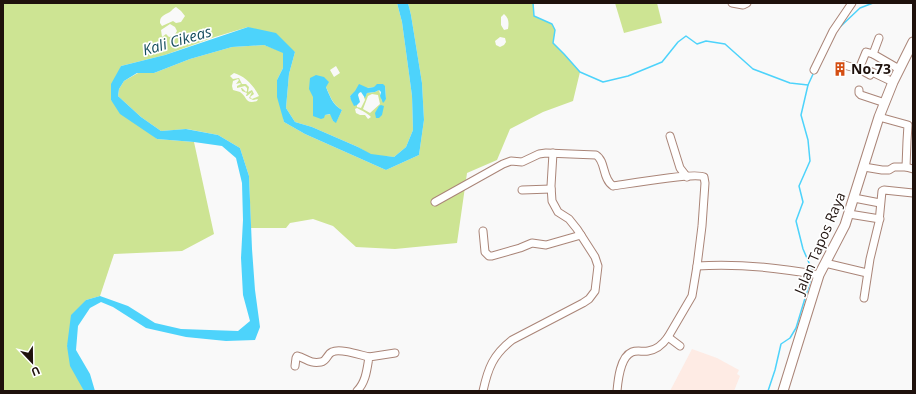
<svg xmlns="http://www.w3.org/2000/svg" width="916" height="394" viewBox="0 0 916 394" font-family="'Open Sans',sans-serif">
	<rect width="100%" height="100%" fill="#f9f9f9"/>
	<polygon fill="#feebe4" points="692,349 717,358 739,370 737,374 740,376 734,391 670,391"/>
	<g fill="#cde493" fill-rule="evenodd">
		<path d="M 3,3 L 397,3 L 402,22 L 412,96 L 413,130 L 406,147 L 394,157 L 371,155 L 358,147 L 312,127 L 295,122 L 286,108 L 289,74 L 295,52 L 248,27 L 215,37 L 165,55 L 121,66 L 111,100 L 157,139 L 194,142 L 214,234 L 182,251 L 114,254 L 100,296 L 86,300 L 67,346 L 84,391 L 3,391 ZM 176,7 L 181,11 L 185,16 L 181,22 L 176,23 L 173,21 L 162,26 L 160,23 C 160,17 162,16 168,13 C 171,12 172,9 176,7 ZM 170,24 L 175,27 L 177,31 L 174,36 L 169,37 L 166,34 L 162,37 L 161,30 ZM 336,66 L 340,73 L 334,77 L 330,70 ZM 385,86 L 386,99 L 382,101 L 379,90 L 375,92 L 367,93 L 365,97 L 364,97 L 365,100 L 361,108 L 357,107 L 357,105 L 354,105 L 350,96 C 361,86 372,88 385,86 ZM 326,87 C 330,96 333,105 342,110 L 336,122 L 333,121 L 331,114 L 325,115 L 314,106 L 313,97 ZM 372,94 L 378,95 L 380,104 L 370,113 L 363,109 L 368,96 ZM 357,108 C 362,111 366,112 371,117 L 368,119 L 365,115 L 360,115 L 356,113 L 355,109 Z"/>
		<path d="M 408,3 L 534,3 L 534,16 L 552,24 L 555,30 L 553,43 L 564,54 L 580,72 L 573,101 L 543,112 L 510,129 L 497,160 L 467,173 L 457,243 L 395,249 L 356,247 L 333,226 L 313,219 L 290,223 L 286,228 L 251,228 L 249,176 L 240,148 L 218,135 L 187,129 L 161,131 L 141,117 L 118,96 L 119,89 L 124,81 L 138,73 L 154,73 L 190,59 L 232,47 L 264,45 L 283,52 L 283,68 L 277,80 L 284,122 L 305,134 L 386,170 L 419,155 L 424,120 L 422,83 L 411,15 ZM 504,14 C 509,18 509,23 508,29 L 504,30 L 501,25 L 501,17 ZM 500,37 L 505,38 L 506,42 L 504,45 L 500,47 L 496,45 L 495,41 ZM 234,73 C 245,76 254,86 259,96 L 252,99 L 250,97 L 254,94 L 252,90 L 248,92 L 249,87 L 246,84 L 242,84 L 239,78 L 233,79 L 230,76 ZM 238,79 L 239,80 L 236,84 L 240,83 L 241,84 L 237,86 L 237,88 L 245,86 L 247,88 L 247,91 L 246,92 L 242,88 L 241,88 L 242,91 L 247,93 L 246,96 L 247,96 L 252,92 L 249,98 L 253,100 L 258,99 L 257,101 C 245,105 247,96 240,92 C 238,91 235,91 233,90 L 232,86 L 233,81 Z"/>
		<polygon points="615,3 657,3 662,23 624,33"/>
	</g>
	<g fill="#4dd3fb">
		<polygon points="397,3 408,3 411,15 422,83 424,120 419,155 386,170 305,134 284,122 277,97 277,80 283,68 283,53 264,45 232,47 190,59 154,73 137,73 124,81 119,89 118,96 141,117 161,131 186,129 218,135 240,148 249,176 252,249 255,290 260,327 255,340 226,341 186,337 146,328 113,307 101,302 90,308 78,326 76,350 90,374 95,391 84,391 70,366 67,346 71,315 86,300 100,296 128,306 155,323 181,329 238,331 250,321 243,295 241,258 243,220 242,183 236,158 222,146 194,142 157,139 120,114 111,100 111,84 121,66 165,55 248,27 276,33 295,52 289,74 286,108 295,122 312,127 358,147 371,154 394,157 406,147 413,130 412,96 402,22"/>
		<path d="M 316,75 L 324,77 L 329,82 L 326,87 C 330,97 333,105 342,110 L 336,123 L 333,121 L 330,114 L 325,115 L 324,118 L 321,119 L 313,116 L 313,97 L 309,89 L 310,78 Z"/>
		<polygon points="359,84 368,88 374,87 377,84 383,84 385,86 386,99 384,102 383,103 380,96 381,92 379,90 375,92 367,93 365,98 361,92 359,93 358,95 360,102 357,105 354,106 351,100 350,96 355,91"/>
		<polygon points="381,105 384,106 382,115 379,118 376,118 375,113 379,106"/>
	</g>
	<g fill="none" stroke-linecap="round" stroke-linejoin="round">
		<g stroke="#4dd3fb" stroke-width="1.5">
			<polyline points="533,3 534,16 552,24 555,30 553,43 564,54 580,72 603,82 628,76 662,62 678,42 686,36 697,44 706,41 725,44 753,69 790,83 808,85"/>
			<polyline points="841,26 860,8 873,3"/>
			<polyline points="813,272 803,249 796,221 803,202 799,186 810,161 808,140 801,115 808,85 814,72"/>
			<polyline points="768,391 775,370 781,344 790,338 796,328 812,275"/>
		</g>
		<defs>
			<g id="minor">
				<polyline points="732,3 743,5 747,3"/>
				<polyline points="879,38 873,54 899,69"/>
				<polyline points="844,65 859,69 870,75 872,72 893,82"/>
				<polyline points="859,69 866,52 873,54"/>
				<polyline points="814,70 833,31 852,3"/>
				<polyline points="859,90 859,93 861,95 885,103"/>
				<polyline points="879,117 908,125 907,141 906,167"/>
				<polyline points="670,136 680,168 687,177"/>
				<polyline points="864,167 882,170 889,170 894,167 906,167 913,169"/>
				<polyline points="522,190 551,189"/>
				<polyline points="854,198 880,203"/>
				<path d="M 435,202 L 503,164 L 511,161 L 522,162 L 539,154 L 546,153 L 596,155 C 606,161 602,179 613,186 C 627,184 695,172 704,177 L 705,183 L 702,226 L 697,266 C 738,263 780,268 819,275"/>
				<polyline points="849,214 880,219"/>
				<polyline points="483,231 485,252 489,256 492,256 520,248 532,243 546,245 581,235"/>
				<polyline points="825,263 867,273"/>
				<polyline points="864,298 870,259 879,222 882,191 884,190 913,193"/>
				<polyline points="668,337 680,346"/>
				<path d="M 295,366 L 296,358 L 297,356 C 306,358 309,364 321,362 C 327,361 327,354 332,352 C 340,348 360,355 369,357"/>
				<path d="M 357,391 C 366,382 367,369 369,357 L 395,353"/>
				<path d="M 483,391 C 488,368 493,355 512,340 L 583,303 L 589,299 L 595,291 L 598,266 L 595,257 L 577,229 L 569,219 L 558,212 L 552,201 L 551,186 L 553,153"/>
				<path d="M 617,391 C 618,380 620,357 632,352 C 637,350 643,352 648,351 C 656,350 663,344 668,337 L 692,296 L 697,266"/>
			</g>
			<polyline id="major" points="783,391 819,275 845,225 879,117 893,82 913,42"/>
		</defs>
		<use href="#minor" stroke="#aa8578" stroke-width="9"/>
		<use href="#major" stroke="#aa8578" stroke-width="11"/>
		<use href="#minor" stroke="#fff" stroke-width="7"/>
		<use href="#major" stroke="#fff" stroke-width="9"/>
	</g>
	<defs>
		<symbol id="building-bare" viewBox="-9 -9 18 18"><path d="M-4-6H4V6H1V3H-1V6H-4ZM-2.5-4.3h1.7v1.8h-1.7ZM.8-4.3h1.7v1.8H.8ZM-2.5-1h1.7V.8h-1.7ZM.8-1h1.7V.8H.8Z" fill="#d44e13" stroke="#fff" stroke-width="2.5" paint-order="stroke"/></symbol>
	</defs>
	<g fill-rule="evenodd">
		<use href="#building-bare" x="830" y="59" width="20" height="20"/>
	</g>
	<g text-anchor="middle" stroke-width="3.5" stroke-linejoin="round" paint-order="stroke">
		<g font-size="14" font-weight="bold" fill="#1e110c" stroke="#fff" text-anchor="start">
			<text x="851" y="74">No.73</text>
		</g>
		<g font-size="14" fill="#1e110c" stroke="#fff">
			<text transform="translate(820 243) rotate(-67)" y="5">Jalan Tapos Raya</text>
		</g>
		<g font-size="15" font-style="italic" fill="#164e5e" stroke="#fff">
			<text transform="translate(177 41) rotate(-16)" y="5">Kali Cikeas</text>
		</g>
	</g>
	<rect width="916" height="394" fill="none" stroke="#1e110c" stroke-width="8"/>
	<g transform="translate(32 362) rotate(158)" stroke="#ffffff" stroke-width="3" paint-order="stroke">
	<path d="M0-3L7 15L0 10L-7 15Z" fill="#1e110c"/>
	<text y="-6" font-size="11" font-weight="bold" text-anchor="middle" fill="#1e110c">U</text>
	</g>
</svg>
